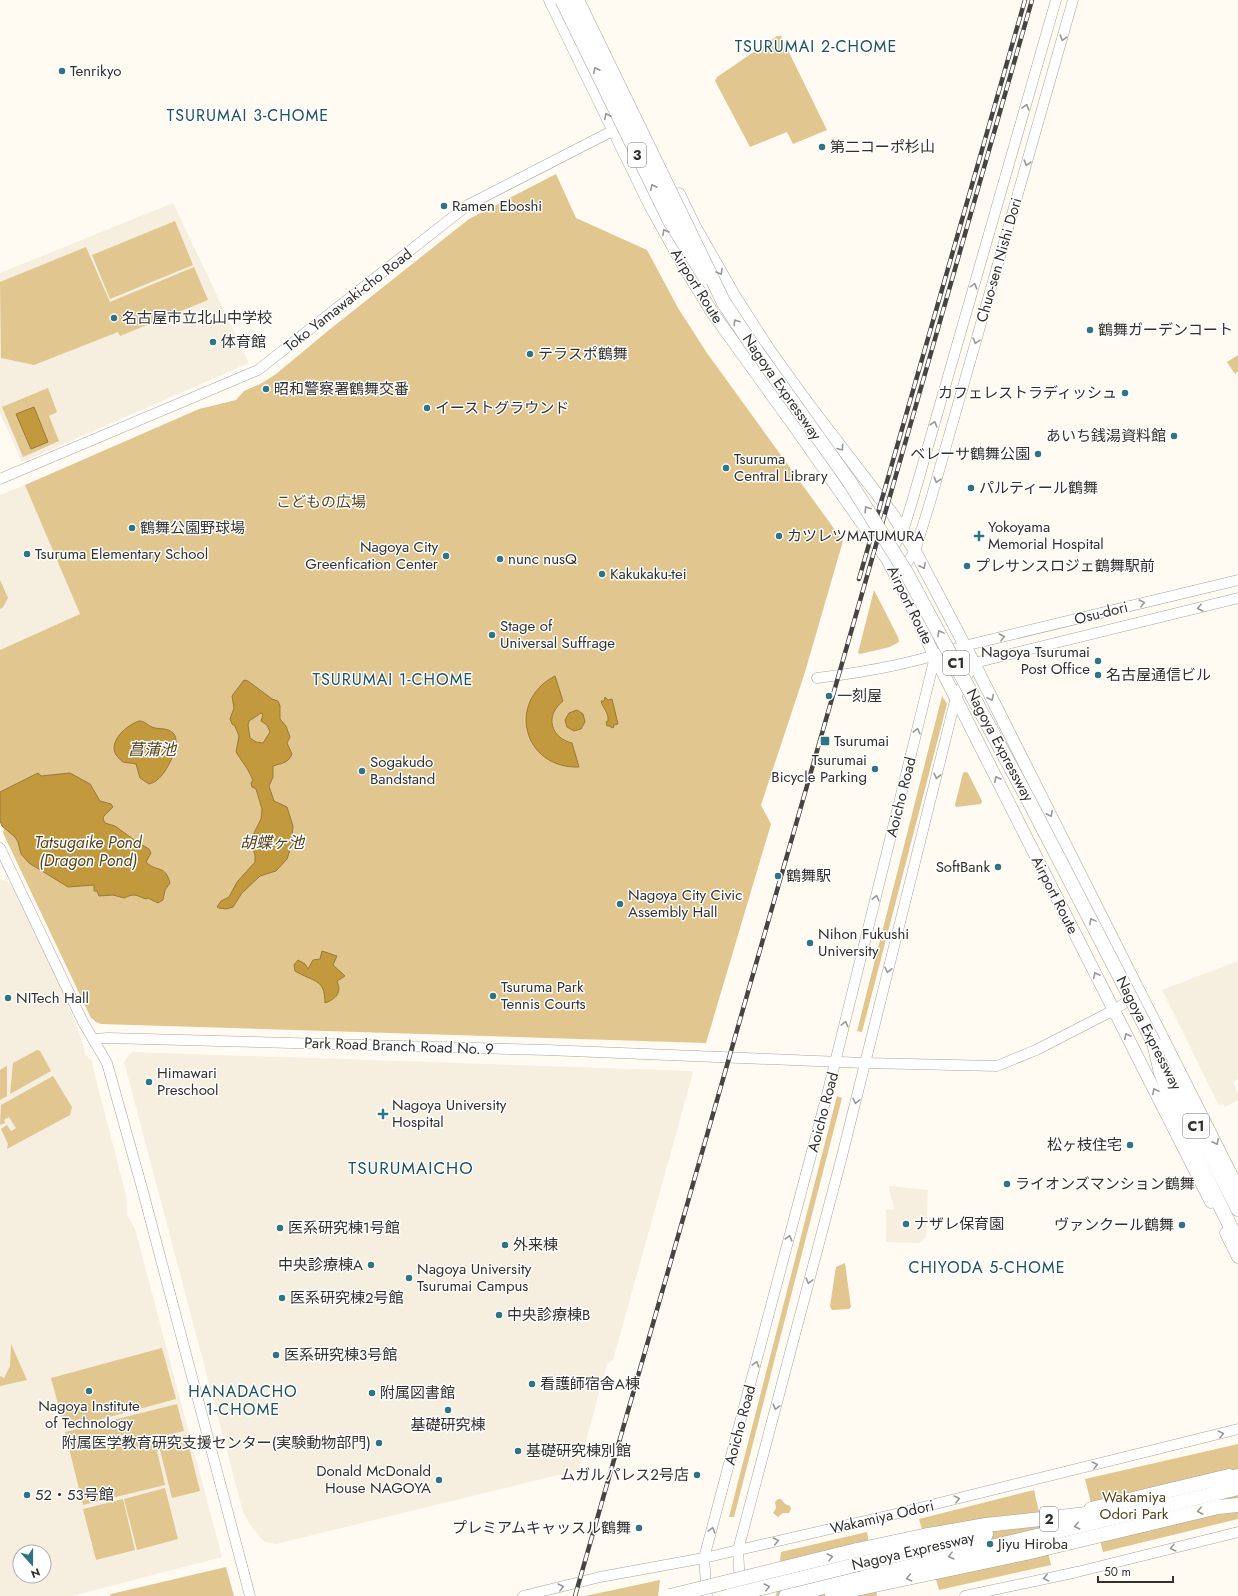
<svg xmlns="http://www.w3.org/2000/svg" width="1238" height="1596" viewBox="0 0 1238 1596" font-family="Jost,'Noto Sans JP',sans-serif">
	<rect width="100%" height="100%" fill="#fffbf3"/>
	<g fill="#f6eedf" fill-rule="evenodd">
		<polygon points="173,203 249,363 22,462 0,413 0,273"/>
		<polygon points="25,485 80,614 0,650 0,495"/>
		<path d="M 0,879 L 10,883 L 61,988 L 78,1029 L 85,1053 L 89,1059 L 92,1060 L 93,1068 L 126,1195 L 127,1215 L 135,1229 L 222,1557 L 72,1596 L 0,1596 ZM 20,1552 L 44,1552 L 44,1576 L 20,1576 Z"/>
		<polygon points="1238,961 1238,1079 1233,1082 1238,1094 1238,1100 1225,1107 1223,1104 1219,1105 1162,990"/>
		<polygon points="133,1052 692,1071 693,1072 686,1098 613,1360 607,1364 578,1470 276,1544 265,1542 260,1537 249,1523 243,1512 124,1062 129,1055"/>
		<polygon points="889,1186 928,1190 926,1237 920,1243 886,1242 886,1210 894,1209 893,1200 891,1199"/>
	</g>
	<g fill="#e1c690">
		<polygon points="777,36 781,36 827,130 793,144 787,132 750,147 715,81 717,77"/>
		<polygon points="556,174 576,218 647,250 678,308 707,353 843,541 805,672 761,805 771,824 706,1043 101,1024 96,1022 91,1018 3,833 4,830 0,822 0,650 80,614 25,485 199,409 236,400 244,391 262,383 276,374 329,330 469,219"/>
		<polygon points="175,221 193,265 110,299 92,255"/>
		<polygon points="86,247 110,302 194,267 208,300 120,336 118,332 34,365 1,358 0,282"/>
		<polygon points="1238,355 1238,371 1235,374 1227,362"/>
		<polygon points="48,388 57,412 49,416 59,441 23,457 2,407"/>
		<polygon points="0,580 8,598 3,607 0,609"/>
		<polygon points="874,590 898,637 899,642 890,647 860,654 858,653"/>
		<polygon points="942,696 947,704 862,1032 857,1031"/>
		<polygon points="965,772 968,773 982,801 981,804 956,807 955,805 963,773"/>
		<polygon points="37,1050 40,1051 51,1071 10,1094 13,1063"/>
		<polygon points="7,1066 7,1096 0,1100 0,1070"/>
		<polygon points="53,1076 72,1107 70,1115 7,1149 8,1144 1,1129 7,1125 11,1131 16,1128 9,1117 4,1120 5,1123 0,1125 1,1105"/>
		<polygon points="837,1096 842,1098 734,1517 729,1517"/>
		<polygon points="845,1263 851,1307 849,1309 832,1310 830,1306 836,1267"/>
		<polygon points="11,1344 27,1380 0,1386 0,1376 4,1378 10,1366"/>
		<polygon points="162,1348 176,1399 65,1429 51,1378"/>
		<polygon points="177,1404 184,1431 154,1438 165,1485 83,1505 65,1432"/>
		<polygon points="186,1435 200,1491 172,1498 158,1442"/>
		<polygon points="1238,1444 1238,1519 1103,1552 1085,1479"/>
		<polygon points="165,1488 178,1539 137,1550 124,1499"/>
		<polygon points="1034,1490 1051,1565 939,1590 919,1519"/>
		<polygon points="123,1499 135,1550 96,1560 83,1509"/>
		<polygon points="778,1499 781,1499 785,1504 790,1506 791,1509 789,1513 783,1513 778,1517 773,1513 776,1508 775,1502"/>
		<polygon points="867,1532 877,1596 776,1596 781,1552"/>
		<polygon points="226,1567 234,1596 110,1596 111,1594"/>
		<polygon points="660,1580 658,1596 585,1596"/>
	</g>
	<g fill="#c2993d" stroke="#977a38" fill-rule="evenodd">
		<polygon points="34,407 48,442 31,449 16,414"/>
		<path d="M 555,676 L 563,701 C 544,716 551,738 572,743 L 579,767 C 523,769 506,701 555,676 Z"/>
		<path d="M 244,680 L 248,681 L 272,699 L 278,701 L 280,706 L 280,719 L 286,726 L 290,737 L 287,743 L 292,754 C 288,764 281,763 273,766 L 273,777 L 269,786 L 274,801 L 287,807 L 293,826 L 291,847 L 287,859 L 276,871 L 260,876 L 242,893 L 233,907 L 226,909 L 219,908 L 217,907 L 221,901 L 229,897 L 237,882 L 255,862 L 255,855 L 252,846 L 253,835 L 261,819 L 262,809 L 256,789 L 252,787 L 251,783 L 253,780 L 248,770 L 236,752 L 239,736 L 235,726 L 232,724 L 230,719 L 234,708 L 232,696 ZM 261,713 L 263,715 L 261,721 L 267,725 L 270,732 L 263,743 L 256,742 L 250,738 L 248,725 L 249,721 Z"/>
		<path d="M 605,697 L 608,700 L 612,699 L 618,724 L 614,725 L 613,728 L 609,726 L 607,726 L 606,722 L 608,721 C 609,712 603,709 601,701 L 604,701 Z"/>
		<polygon points="577,710 583,714 585,722 581,729 574,731 567,727 565,720 569,713"/>
		<path d="M 139,721 C 145,721 147,725 152,727 C 159,730 167,727 173,733 C 183,742 166,774 157,780 C 155,782 152,783 149,784 L 140,778 L 136,764 C 132,763 126,763 123,762 C 120,760 118,757 116,755 C 108,741 127,725 139,721 Z"/>
		<path d="M 70,773 L 90,784 L 100,801 L 111,804 L 113,807 L 104,816 L 103,819 L 105,823 L 115,826 L 137,842 L 149,849 L 151,853 L 146,862 C 157,873 165,864 170,883 L 165,890 L 163,900 L 158,903 L 148,898 L 146,899 C 135,895 135,893 124,898 L 113,895 L 99,896 L 97,891 L 94,891 L 94,885 L 68,887 L 29,863 L 21,854 L 18,842 L 15,837 L 2,826 L 0,821 L 0,792 L 38,773 L 41,776 Z"/>
		<path d="M 322,951 L 337,956 L 333,965 L 345,976 L 337,981 C 342,993 336,999 325,1003 C 325,978 313,982 295,971 L 294,965 L 298,960 L 305,964 L 308,969 L 313,960 L 320,959 Z"/>
	</g>
	<g fill="none" stroke-linecap="round" stroke-linejoin="round">
		<defs>
			<g id="minor">
				<polyline points="0,479 258,370 468,205 620,127"/>
				<polyline points="889,555 903,531 912,502 1056,0"/>
				<polyline points="900,573 915,551 931,499 1073,0"/>
				<polyline points="948,659 974,663 1238,598"/>
				<path d="M 817,678 C 867,672 917,663 964,646 L 1238,580"/>
				<polyline points="0,848 83,1022 107,1063 142,1188 250,1596"/>
				<polyline points="93,1039 108,1038 547,1050 865,1063 997,1066 1036,1050 1114,1010 1137,995"/>
				<polyline points="740,1584 738,1550 841,1160 956,697 974,663"/>
				<polyline points="523,1596 600,1577 704,1558 891,1515 1238,1429"/>
				<polyline points="707,1596 704,1558 828,1091 935,657"/>
				<polyline points="965,1596 1077,1572 1238,1532"/>
			</g>
			<g id="major">
				<polyline points="550,0 650,205 685,268 712,312 797,430 887,559 910,603 935,657 1211,1202"/>
				<polyline points="679,194 695,227 735,297 769,350 808,404 893,515 915,551 974,663 1238,1188"/>
				<polyline points="1226,1233 1238,1257"/>
			</g>
			<g id="highway">
				<polyline points="1154,1043 1161,1073 1175,1108 1189,1142 1238,1242"/>
				<polyline points="1171,1077 1238,1209"/>
				<polyline points="1218,1487 1238,1476"/>
				<polyline points="1091,1509 1229,1476"/>
				<polyline points="857,1550 923,1536 986,1525 1104,1512"/>
				<polyline points="859,1564 986,1534"/>
				<polyline points="832,1594 1026,1553 1218,1507 1238,1505"/>
				<polyline points="786,1596 1238,1488"/>
			</g>
		</defs>
		<use href="#minor" stroke="#a8a49d" stroke-width="11"/>
		<use href="#major" stroke="#a8a49d" stroke-width="13"/>
		<use href="#highway" stroke="#a8a49d" stroke-width="15"/>
		<use href="#minor" stroke="#fff" stroke-width="10"/>
		<use href="#major" stroke="#fff" stroke-width="12"/>
		<use href="#highway" stroke="#fff" stroke-width="14"/>
		<defs>
			<g id="rail">
				<polyline points="859,579 1025,0"/>
				<polyline points="575,1596 1032,0"/>
			</g>
		</defs>
		<use href="#rail" stroke="#474542" stroke-width="4.5"/>
		<use href="#rail" stroke="#fff" stroke-width="3" stroke-dasharray="9" stroke-linecap="butt"/>
		<defs>
			<g id="highway-bridge">
				<polyline points="562,0 670,221 705,277"/>
				<polyline points="577,0 724,303 752,345 849,481 907,574 1029,801 1154,1043"/>
				<polyline points="670,1596 857,1550"/>
				<polyline points="729,1596 859,1564"/>
			</g>
		</defs>
		<use href="#highway-bridge" stroke="#a8a49d" stroke-width="15" stroke-linecap="butt"/>
		<use href="#highway-bridge" stroke="#fff" stroke-width="14"/>
	</g>
	<defs><path id="oneway-chevron" d="M-2-3.5L2.5 0L-2 3.5" fill="none" stroke-width="1.6" stroke-linecap="round" stroke-linejoin="round"/></defs>
	<g stroke="#989896">
		<use href="#oneway-chevron" transform="translate(1063 38) rotate(106)"/>
		<use href="#oneway-chevron" transform="translate(596 70) rotate(-116)"/>
		<use href="#oneway-chevron" transform="translate(1026 107) rotate(-74)"/>
		<use href="#oneway-chevron" transform="translate(607 116) rotate(-117)"/>
		<use href="#oneway-chevron" transform="translate(1027 163) rotate(106)"/>
		<use href="#oneway-chevron" transform="translate(653 187) rotate(-116)"/>
		<use href="#oneway-chevron" transform="translate(665 232) rotate(-119)"/>
		<use href="#oneway-chevron" transform="translate(720 272) rotate(61)"/>
		<use href="#oneway-chevron" transform="translate(974 286) rotate(-73)"/>
		<use href="#oneway-chevron" transform="translate(736 322) rotate(-124)"/>
		<use href="#oneway-chevron" transform="translate(976 341) rotate(106)"/>
		<use href="#oneway-chevron" transform="translate(934 424) rotate(-74)"/>
		<use href="#oneway-chevron" transform="translate(841 448) rotate(53)"/>
		<use href="#oneway-chevron" transform="translate(937 480) rotate(106)"/>
		<use href="#oneway-chevron" transform="translate(867 509) rotate(-123)"/>
		<use href="#oneway-chevron" transform="translate(923 566) rotate(63)"/>
		<use href="#oneway-chevron" transform="translate(1142 603) rotate(-14)"/>
		<use href="#oneway-chevron" transform="translate(1200 608) rotate(166)"/>
		<use href="#oneway-chevron" transform="translate(940 633) rotate(-118)"/>
		<use href="#oneway-chevron" transform="translate(1002 637) rotate(-14)"/>
		<use href="#oneway-chevron" transform="translate(991 698) rotate(63)"/>
		<use href="#oneway-chevron" transform="translate(917 731) rotate(-76)"/>
		<use href="#oneway-chevron" transform="translate(937 776) rotate(104)"/>
		<use href="#oneway-chevron" transform="translate(997 779) rotate(-117)"/>
		<use href="#oneway-chevron" transform="translate(1050 814) rotate(63)"/>
		<use href="#oneway-chevron" transform="translate(876 898) rotate(-76)"/>
		<use href="#oneway-chevron" transform="translate(1092 921) rotate(-118)"/>
		<use href="#oneway-chevron" transform="translate(888 970) rotate(103)"/>
		<use href="#oneway-chevron" transform="translate(1096 975) rotate(-117)"/>
		<use href="#oneway-chevron" transform="translate(845 1024) rotate(-76)"/>
		<use href="#oneway-chevron" transform="translate(1127 1036) rotate(-117)"/>
		<use href="#oneway-chevron" transform="translate(1155 1091) rotate(-117)"/>
		<use href="#oneway-chevron" transform="translate(856 1101) rotate(104)"/>
		<use href="#oneway-chevron" transform="translate(1216 1142) rotate(64)"/>
		<use href="#oneway-chevron" transform="translate(789 1238) rotate(-75)"/>
		<use href="#oneway-chevron" transform="translate(809 1281) rotate(105)"/>
		<use href="#oneway-chevron" transform="translate(756 1364) rotate(-75)"/>
		<use href="#oneway-chevron" transform="translate(776 1407) rotate(105)"/>
		<use href="#oneway-chevron" transform="translate(1221 1434) rotate(-14)"/>
		<use href="#oneway-chevron" transform="translate(1095 1465) rotate(-14)"/>
		<use href="#oneway-chevron" transform="translate(957 1499) rotate(-14)"/>
		<use href="#oneway-chevron" transform="translate(1200 1511) rotate(166)"/>
		<use href="#oneway-chevron" transform="translate(1077 1526) rotate(167)"/>
		<use href="#oneway-chevron" transform="translate(712 1530) rotate(-75)"/>
		<use href="#oneway-chevron" transform="translate(776 1541) rotate(-13)"/>
		<use href="#oneway-chevron" transform="translate(1173 1548) rotate(166)"/>
		<use href="#oneway-chevron" transform="translate(951 1556) rotate(166)"/>
		<use href="#oneway-chevron" transform="translate(830 1557) rotate(-14)"/>
		<use href="#oneway-chevron" transform="translate(909 1578) rotate(168)"/>
		<use href="#oneway-chevron" transform="translate(1046 1578) rotate(168)"/>
		<use href="#oneway-chevron" transform="translate(561 1587) rotate(-14)"/>
		<use href="#oneway-chevron" transform="translate(767 1587) rotate(-14)"/>
	</g>
	<g fill="#2f7483" stroke="#fff" stroke-width="1.5">
		<circle cx="62" cy="71" r="4"/>
		<circle cx="822" cy="147" r="4"/>
		<circle cx="444" cy="206" r="4"/>
		<circle cx="114" cy="318" r="4"/>
		<circle cx="1090" cy="330" r="4"/>
		<circle cx="213" cy="342" r="4"/>
		<circle cx="530" cy="354" r="4"/>
		<circle cx="266" cy="389" r="4"/>
		<circle cx="1125" cy="393" r="4"/>
		<circle cx="427" cy="408" r="4"/>
		<circle cx="1174" cy="436" r="4"/>
		<circle cx="1038" cy="454" r="4"/>
		<circle cx="726" cy="468" r="4"/>
		<circle cx="971" cy="488" r="4"/>
		<circle cx="132" cy="528" r="4"/>
		<circle cx="779" cy="536" r="4"/>
		<path d="M977 530h4v4h4v4h-4v4h-4v-4h-4v-4h4z"/>
		<circle cx="27" cy="554" r="4"/>
		<circle cx="446" cy="556" r="4"/>
		<circle cx="500" cy="559" r="4"/>
		<circle cx="967" cy="566" r="4"/>
		<circle cx="602" cy="574" r="4"/>
		<circle cx="492" cy="635" r="4"/>
		<circle cx="1098" cy="661" r="4"/>
		<circle cx="1098" cy="675" r="4"/>
		<circle cx="829" cy="696" r="4"/>
		<rect x="820" y="736" width="10" height="10" rx="2"/>
		<circle cx="875" cy="769" r="4"/>
		<circle cx="362" cy="771" r="4"/>
		<circle cx="998" cy="867" r="4"/>
		<circle cx="778" cy="876" r="4"/>
		<circle cx="620" cy="904" r="4"/>
		<circle cx="810" cy="943" r="4"/>
		<circle cx="493" cy="996" r="4"/>
		<circle cx="8" cy="998" r="4"/>
		<circle cx="149" cy="1082" r="4"/>
		<path d="M381 1108h4v4h4v4h-4v4h-4v-4h-4v-4h4z"/>
		<circle cx="1130" cy="1145" r="4"/>
		<circle cx="1007" cy="1184" r="4"/>
		<circle cx="906" cy="1224" r="4"/>
		<circle cx="1182" cy="1225" r="4"/>
		<circle cx="280" cy="1228" r="4"/>
		<circle cx="505" cy="1245" r="4"/>
		<circle cx="371" cy="1265" r="4"/>
		<circle cx="409" cy="1278" r="4"/>
		<circle cx="282" cy="1298" r="4"/>
		<circle cx="499" cy="1315" r="4"/>
		<circle cx="276" cy="1355" r="4"/>
		<circle cx="532" cy="1384" r="4"/>
		<circle cx="89" cy="1391" r="4"/>
		<circle cx="372" cy="1393" r="4"/>
		<circle cx="448" cy="1410" r="4"/>
		<circle cx="379" cy="1443" r="4"/>
		<circle cx="518" cy="1451" r="4"/>
		<circle cx="697" cy="1475" r="4"/>
		<circle cx="439" cy="1480" r="4"/>
		<circle cx="27" cy="1495" r="4"/>
		<circle cx="639" cy="1528" r="4"/>
		<circle cx="990" cy="1544" r="4"/>
	</g>
	<g text-anchor="middle" stroke-width="3" stroke-linejoin="round" paint-order="stroke">
		<g fill="#fff" stroke="#706f6d" stroke-width="1">
			<rect x="628" y="143" width="18" height="24" rx="3"/>
			<rect x="943" y="651" width="26" height="24" rx="3"/>
			<rect x="1183" y="1114" width="26" height="24" rx="3"/>
			<rect x="1040" y="1507" width="18" height="24" rx="3"/>
		</g>
		<g font-size="14" font-weight="bold" fill="#32312e">
			<text x="637" y="160">3</text>
			<text x="956" y="668">C1</text>
			<text x="1196" y="1131">C1</text>
			<text x="1049" y="1524">2</text>
		</g>
		<g font-size="15" fill="#32312e" stroke="#fff" text-anchor="start">
			<text x="70" y="76">Tenrikyo</text>
			<text x="830" y="152">第二コーポ杉山</text>
			<text x="452" y="211">Ramen Eboshi</text>
			<text x="122" y="323">名古屋市立北山中学校</text>
			<text x="1098" y="335">鶴舞ガーデンコート</text>
			<text x="221" y="347">体育館</text>
			<text x="538" y="359">テラスポ鶴舞</text>
			<text x="274" y="394">昭和警察署鶴舞交番</text>
			<text x="1117" y="398" text-anchor="end">カフェレストラディッシュ</text>
			<text x="435" y="413">イーストグラウンド</text>
			<text x="1166" y="441" text-anchor="end">あいち銭湯資料館</text>
			<text x="1030" y="459" text-anchor="end">ベレーサ鶴舞公園</text>
			<text x="734" y="464">Tsuruma<tspan x="734" dy="17">Central Library</tspan></text>
			<text x="979" y="493">パルティール鶴舞</text>
			<text x="988" y="532">Yokoyama<tspan x="988" dy="17">Memorial Hospital</tspan></text>
			<text x="140" y="533">鶴舞公園野球場</text>
			<text x="787" y="541">カツレツMATUMURA</text>
			<text x="438" y="552" text-anchor="end">Nagoya City<tspan x="438" dy="17">Greenfication Center</tspan></text>
			<text x="35" y="559">Tsuruma Elementary School</text>
			<text x="508" y="564">nunc nusQ</text>
			<text x="975" y="571">プレサンスロジェ鶴舞駅前</text>
			<text x="610" y="579">Kakukaku-tei</text>
			<text x="500" y="631">Stage of<tspan x="500" dy="17">Universal Suffrage</tspan></text>
			<text x="1090" y="657" text-anchor="end">Nagoya Tsurumai<tspan x="1090" dy="17">Post Office</tspan></text>
			<text x="1106" y="680">名古屋通信ビル</text>
			<text x="837" y="701">一刻屋</text>
			<text x="834" y="746">Tsurumai</text>
			<text x="867" y="765" text-anchor="end">Tsurumai<tspan x="867" dy="17">Bicycle Parking</tspan></text>
			<text x="370" y="767">Sogakudo<tspan x="370" dy="17">Bandstand</tspan></text>
			<text x="990" y="872" text-anchor="end">SoftBank</text>
			<text x="786" y="881">鶴舞駅</text>
			<text x="628" y="900">Nagoya City Civic<tspan x="628" dy="17">Assembly Hall</tspan></text>
			<text x="818" y="939">Nihon Fukushi<tspan x="818" dy="17">University</tspan></text>
			<text x="501" y="992">Tsuruma Park<tspan x="501" dy="17">Tennis Courts</tspan></text>
			<text x="16" y="1003">NITech Hall</text>
			<text x="157" y="1078">Himawari<tspan x="157" dy="17">Preschool</tspan></text>
			<text x="392" y="1110">Nagoya University<tspan x="392" dy="17">Hospital</tspan></text>
			<text x="1122" y="1150" text-anchor="end">松ヶ枝住宅</text>
			<text x="1015" y="1189">ライオンズマンション鶴舞</text>
			<text x="914" y="1229">ナザレ保育園</text>
			<text x="1174" y="1230" text-anchor="end">ヴァンクール鶴舞</text>
			<text x="288" y="1233">医系研究棟1号館</text>
			<text x="513" y="1250">外来棟</text>
			<text x="363" y="1270" text-anchor="end">中央診療棟A</text>
			<text x="417" y="1274">Nagoya University<tspan x="417" dy="17">Tsurumai Campus</tspan></text>
			<text x="290" y="1303">医系研究棟2号館</text>
			<text x="507" y="1320">中央診療棟B</text>
			<text x="284" y="1360">医系研究棟3号館</text>
			<text x="540" y="1389">看護師宿舎A棟</text>
			<text x="380" y="1398">附属図書館</text>
			<text x="89" y="1411" text-anchor="middle">Nagoya Institute<tspan x="89" dy="17">of Technology</tspan></text>
			<text x="448" y="1430" text-anchor="middle">基礎研究棟</text>
			<text x="371" y="1448" text-anchor="end">附属医学教育研究支援センター(実験動物部門)</text>
			<text x="526" y="1456">基礎研究棟別館</text>
			<text x="431" y="1476" text-anchor="end">Donald McDonald<tspan x="431" dy="17">House NAGOYA</tspan></text>
			<text x="689" y="1480" text-anchor="end">ムガルパレス２号店</text>
			<text x="35" y="1500">52・53号館</text>
			<text x="631" y="1533" text-anchor="end">プレミアムキャッスル鶴舞</text>
			<text x="998" y="1549">Jiyu Hiroba</text>
		</g>
		<g font-size="15" fill="#32312e" stroke="#fff">
			<text transform="translate(999 260) rotate(-74)" y="5">Chuo-sen Nishi Dori</text>
			<text transform="translate(697 286) rotate(58)" y="5">Airport Route</text>
			<text transform="translate(348 300) rotate(-38)" y="5">Toko Yamawaki-cho Road</text>
			<text transform="translate(782 387) rotate(55)" y="5">Nagoya Expressway</text>
			<text transform="translate(910 605) rotate(64)" y="5">Airport Route</text>
			<text transform="translate(1101 613) rotate(-14)" y="5">Osu-dori</text>
			<text transform="translate(1000 745) rotate(62)" y="5">Nagoya Expressway</text>
			<text transform="translate(901 797) rotate(-76)" y="5">Aoicho Road</text>
			<text transform="translate(1055 895) rotate(63)" y="5">Airport Route</text>
			<text transform="translate(1149 1033) rotate(63)" y="5">Nagoya Expressway</text>
			<text transform="translate(399 1046) rotate(2)" y="5">Park Road Branch Road No. 9</text>
			<text transform="translate(823 1112) rotate(-75)" y="5">Aoicho Road</text>
			<text transform="translate(740 1425) rotate(-75)" y="5">Aoicho Road</text>
			<text transform="translate(882 1517) rotate(-13)" y="5">Wakamiya Odori</text>
			<text transform="translate(913 1551) rotate(-13)" y="5">Nagoya Expressway</text>
		</g>
		<g font-size="15" fill="#56441e" stroke="#fff">
			<text x="321" y="507">こどもの広場</text>
			<text x="1134" y="1502">Wakamiya<tspan x="1134" dy="17">Odori Park</tspan></text>
		</g>
		<g font-size="16" letter-spacing="1" fill="#1b535e" stroke="#fff">
			<text x="816" y="52">TSURUMAI 2-CHOME</text>
			<text x="248" y="121">TSURUMAI 3-CHOME</text>
			<text x="393" y="685">TSURUMAI 1-CHOME</text>
			<text x="987" y="1273">CHIYODA 5-CHOME</text>
			<text x="243" y="1397">HANADACHO<tspan x="243" dy="18">1-CHOME</tspan></text>
		</g>
		<g font-size="16" font-style="italic" fill="#53421c" stroke="#fff">
			<text x="152" y="755">菖蒲池</text>
			<text x="88" y="848">Tatsugaike Pond<tspan x="88" dy="18">(Dragon Pond)</tspan></text>
			<text x="272" y="848">胡蝶ヶ池</text>
		</g>
		<g font-size="17" letter-spacing="1" fill="#1b535e" stroke="#fff">
			<text x="411" y="1174">TSURUMAICHO</text>
		</g>
	</g>
	<g transform="translate(32 1564) rotate(159)"><circle r="19" fill="#ffffff" stroke="#adadab"/>
	<path d="M0-3L7 15L0 10L-7 15Z" fill="#2f7483"/>
	<text y="-6" font-size="11" font-weight="bold" text-anchor="middle" fill="#32312e">N</text>
	</g>
	<path d="M1098 1576v6h75v-6" fill="none" stroke="#32312e" stroke-width="2"/>
	<text x="1104" y="1576" font-size="12" fill="#32312e" stroke="#ffffff" stroke-width="3" paint-order="stroke">50 m</text>
</svg>
